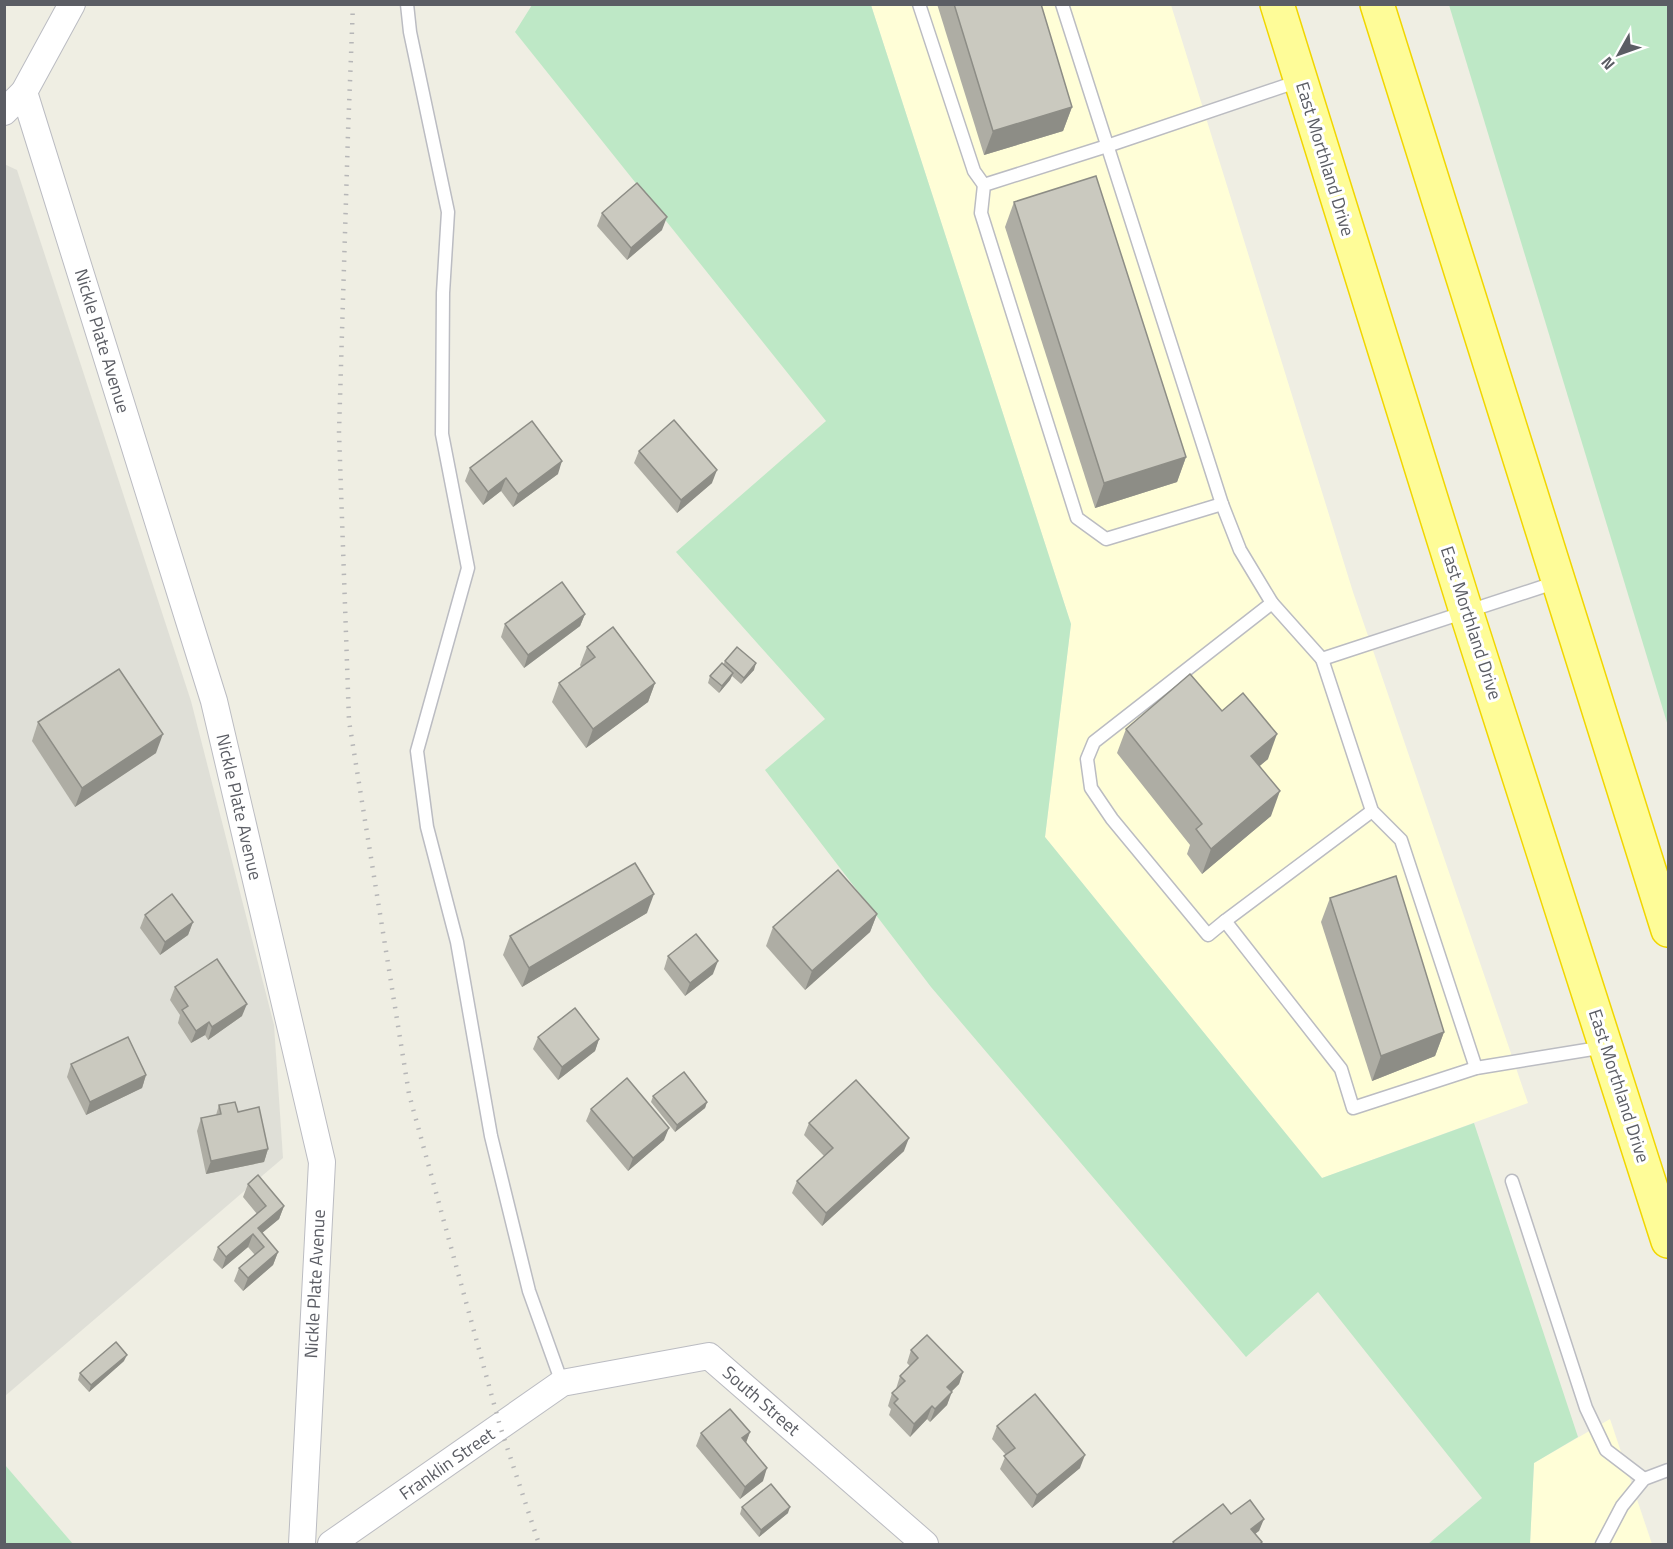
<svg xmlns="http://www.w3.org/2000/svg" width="1673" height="1549" viewBox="0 0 1673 1549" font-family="'Titillium Web',sans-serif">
	<rect width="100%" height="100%" fill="#efeee3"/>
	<g fill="#fffed7">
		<polygon points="871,5 1171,5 1353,592 1528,1103 1322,1178 1045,837 1071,624"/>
		<polygon points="1610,1419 1652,1544 1530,1544 1534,1463"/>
	</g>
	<polygon fill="#dfdfd7" points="4,164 17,170 191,701 274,1025 283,1158 5,1396"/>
	<g fill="#bee8c6">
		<polygon points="532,5 871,5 1071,624 1045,837 1322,1178 1474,1123 1578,1437 1534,1463 1530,1544 1428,1544 1482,1498 1318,1292 1246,1357 931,987 765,770 825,719 676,552 826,421 515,32"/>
		<polygon points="1449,5 1668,5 1668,726"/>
		<polygon points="4,1465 5,1465 73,1544 5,1544"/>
	</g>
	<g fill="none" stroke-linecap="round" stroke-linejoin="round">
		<defs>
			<g id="service">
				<polyline points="407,4 410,32 448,212 443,293 442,434 468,568 417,751 427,827 457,942 491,1136 529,1291 562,1383"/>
				<polyline points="919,4 974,171 984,185"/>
				<polyline points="1062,4 1222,504 1240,550 1272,603"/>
				<polyline points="1222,504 1106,539 1077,518 981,213 984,185 1107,146 1299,81"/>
				<polyline points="1557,582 1322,659 1272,603 1094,742 1087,759 1091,788 1112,819 1208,935 1225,921 1341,1069 1353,1108 1476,1068 1605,1047"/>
				<polyline points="1322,659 1372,811 1401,840 1476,1068"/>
				<polyline points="1225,921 1372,811"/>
				<polyline points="1512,1181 1586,1408 1606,1450 1644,1479"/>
				<polyline points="1602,1544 1622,1506 1644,1479 1668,1470"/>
			</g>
			<g id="minor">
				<polyline points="24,92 214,701 322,1162 302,1544"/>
				<polyline points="4,112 24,92 72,4"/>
				<polyline points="331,1544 562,1383 709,1356 925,1544"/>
			</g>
			<g id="trunk">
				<polyline points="1277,4 1466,611 1668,1241"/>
				<polyline points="1377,4 1668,930"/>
			</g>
		</defs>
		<use href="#service" stroke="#bbbcc2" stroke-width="15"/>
		<use href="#minor" stroke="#bbbcc2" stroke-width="28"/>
		<use href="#trunk" stroke="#f1d600" stroke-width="36"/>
		<use href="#service" stroke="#fff" stroke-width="12"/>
		<use href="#minor" stroke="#fff" stroke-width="26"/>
		<use href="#trunk" stroke="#fefc98" stroke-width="33"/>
		<polyline stroke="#b6b6b7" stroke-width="4.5" stroke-dasharray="1.5 8" stroke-linecap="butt" points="353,4 348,133 339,432 349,721 409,1094 500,1426 539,1544"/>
	</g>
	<g fill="#aeada4">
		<polygon points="937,4 1041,4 1072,107 1063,131 984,155"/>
		<polygon points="1014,202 1186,457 1177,482 1095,508 1005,227"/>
		<polygon points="602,213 662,230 627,260 597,226"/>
		<polygon points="639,451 712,483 677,513 634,463"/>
		<polygon points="470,468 558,474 513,507 501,491 483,505 465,481"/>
		<polygon points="585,614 580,626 524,668 501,637 505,624"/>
		<polygon points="587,647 655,683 648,702 586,748 552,702 559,683 581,667 580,665"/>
		<polygon points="725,661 754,670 741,684 732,676 730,680 719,693 708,683 710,676 723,665"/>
		<polygon points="1222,711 1268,759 1259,766 1271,816 1202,874 1187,854 1190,845 1117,753 1126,729"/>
		<polygon points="38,722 156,753 75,807 32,741"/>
		<polygon points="1330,898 1444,1032 1435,1056 1372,1081 1321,922"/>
		<polygon points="647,913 522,987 503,955 510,936"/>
		<polygon points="877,914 870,932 805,990 766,946 773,927"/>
		<polygon points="145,915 193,922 188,935 160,955 140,928"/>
		<polygon points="668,956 713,974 685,996 664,969"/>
		<polygon points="175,987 242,1016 208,1040 205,1035 191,1043 178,1023 180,1015 170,1000"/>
		<polygon points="538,1037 599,1039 595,1051 558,1080 533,1049"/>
		<polygon points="71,1064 146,1075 142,1088 86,1115 67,1077"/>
		<polygon points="653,1096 707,1102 705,1108 675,1132 651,1102"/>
		<polygon points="219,1105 238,1112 268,1149 264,1162 206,1174 197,1131 201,1118 216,1115"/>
		<polygon points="591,1109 664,1140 628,1171 586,1121"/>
		<polygon points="809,1123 904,1151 822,1226 792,1193 797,1181 824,1156 804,1135"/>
		<polygon points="248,1184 284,1206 279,1219 262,1233 278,1252 273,1265 243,1291 234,1281 239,1268 255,1255 248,1247 222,1269 213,1260 218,1247 257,1214 243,1197"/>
		<polygon points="911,1350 963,1372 959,1384 951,1392 947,1405 930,1422 927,1419 910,1437 889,1415 891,1409 888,1406 892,1393 896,1389 900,1376 910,1366 907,1363"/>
		<polygon points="124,1361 89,1392 78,1380 80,1373"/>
		<polygon points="997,1426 1080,1468 1032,1508 1000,1469 1006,1455 992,1439"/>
		<polygon points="750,1432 746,1443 763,1481 740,1499 696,1446 701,1433"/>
		<polygon points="742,1507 788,1513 759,1537 740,1514"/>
	</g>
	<g fill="#8d8d86">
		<polygon points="1072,107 1063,131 984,155 993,131"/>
		<polygon points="667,217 662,230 627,260 631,248"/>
		<polygon points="1186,457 1177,482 1095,508 1104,483"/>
		<polygon points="562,461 558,474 513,507 518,494"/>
		<polygon points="717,470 712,483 677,513 681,500"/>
		<polygon points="506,478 501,491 483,505 488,492"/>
		<polygon points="585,614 580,626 524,668 528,655"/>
		<polygon points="756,663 754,670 741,684 744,678"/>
		<polygon points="733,673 730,680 719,693 722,686"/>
		<polygon points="655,683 648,702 586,748 593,729"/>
		<polygon points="163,734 156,753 75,807 82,788"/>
		<polygon points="1277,734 1268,759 1242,781 1251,756"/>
		<polygon points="1280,791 1271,816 1202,874 1211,849"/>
		<polygon points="654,894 647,913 522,987 529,968"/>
		<polygon points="877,914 870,932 805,990 812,971"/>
		<polygon points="193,922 188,935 160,955 165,942"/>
		<polygon points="718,961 713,974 685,996 690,983"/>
		<polygon points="247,1004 242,1016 208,1040 212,1027"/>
		<polygon points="209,1022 205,1035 191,1043 196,1031"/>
		<polygon points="1444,1032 1435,1056 1372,1081 1381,1056"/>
		<polygon points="599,1039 595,1051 558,1080 562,1067"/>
		<polygon points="146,1075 142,1088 86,1115 90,1102"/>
		<polygon points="707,1102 705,1108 675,1132 677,1125"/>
		<polygon points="669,1128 664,1140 628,1171 633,1158"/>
		<polygon points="909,1138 904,1151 822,1226 826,1213"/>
		<polygon points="268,1149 264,1162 206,1174 211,1161"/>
		<polygon points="284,1206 279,1219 256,1238 258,1228"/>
		<polygon points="253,1234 248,1247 222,1269 226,1257"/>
		<polygon points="278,1252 273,1265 243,1291 248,1278"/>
		<polygon points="127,1355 124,1361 89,1392 91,1385"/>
		<polygon points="963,1372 959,1384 943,1400 947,1387"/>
		<polygon points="952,1392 947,1405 930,1422 935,1409"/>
		<polygon points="932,1406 927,1419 910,1437 914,1424"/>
		<polygon points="750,1432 745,1445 742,1438"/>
		<polygon points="1085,1455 1080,1468 1032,1508 1037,1495"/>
		<polygon points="767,1468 763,1481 740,1499 745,1487"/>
		<polygon points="790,1507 788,1513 759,1537 761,1530"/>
		<polygon points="1264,1519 1259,1531 1246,1541 1251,1529"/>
	</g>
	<g fill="#cac9bf" stroke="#8d8d86" stroke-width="1.5">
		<polygon points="954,4 1041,4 1072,107 993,131"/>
		<polygon points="1096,176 1186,457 1104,483 1014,202"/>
		<polygon points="637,183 667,217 631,248 602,213"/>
		<polygon points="674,420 717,470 681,500 639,451"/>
		<polygon points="532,421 562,461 518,494 506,478 488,492 470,468"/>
		<polygon points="562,582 585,614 528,655 505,624"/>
		<polygon points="613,627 655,683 593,729 559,683 595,657 587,647"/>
		<polygon points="737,647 756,663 744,678 725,661"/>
		<polygon points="722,663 733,673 722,686 710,676"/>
		<polygon points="119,669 163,734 82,788 38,722"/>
		<polygon points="1190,674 1222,711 1243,693 1277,734 1251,756 1280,791 1211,849 1196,829 1202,824 1126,729"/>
		<polygon points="635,863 654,894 529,968 510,936"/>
		<polygon points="838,870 877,914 812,971 773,927"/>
		<polygon points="1396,876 1444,1032 1381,1056 1330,898"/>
		<polygon points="172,894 193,922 165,942 145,915"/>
		<polygon points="696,934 718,961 690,983 668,956"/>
		<polygon points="217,959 247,1004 212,1027 209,1022 196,1031 182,1010 188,1006 175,987"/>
		<polygon points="575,1008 599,1039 562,1067 538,1037"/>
		<polygon points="128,1037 146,1075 90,1102 71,1064"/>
		<polygon points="684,1072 707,1102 677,1125 653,1096"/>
		<polygon points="627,1078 669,1128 633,1158 591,1109"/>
		<polygon points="856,1080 909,1138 826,1213 797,1181 833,1148 809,1123"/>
		<polygon points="235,1102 238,1112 259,1107 268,1149 211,1161 201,1118 221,1114 219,1105"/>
		<polygon points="258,1175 284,1206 258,1228 278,1252 248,1278 239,1268 264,1247 253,1234 226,1257 218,1247 266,1206 248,1184"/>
		<polygon points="927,1335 963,1372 947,1387 952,1392 935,1409 932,1406 914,1424 894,1403 898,1399 892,1393 905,1381 900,1376 918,1358 911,1350"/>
		<polygon points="116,1342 127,1355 91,1385 80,1373"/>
		<polygon points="1035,1394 1085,1455 1037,1495 1004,1456 1015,1448 997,1426"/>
		<polygon points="730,1409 750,1432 742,1438 767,1468 745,1487 701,1433"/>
		<polygon points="771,1484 790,1507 761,1530 742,1507"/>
		<polygon points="1250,1500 1264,1519 1251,1529 1262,1542 1259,1545 1175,1545 1173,1542 1223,1504 1231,1514"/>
	</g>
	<g text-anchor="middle" stroke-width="6" stroke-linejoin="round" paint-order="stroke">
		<g font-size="18" fill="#5b5d64" stroke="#fff">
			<text transform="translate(1325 159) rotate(73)" y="6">East Morthland Drive</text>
			<text transform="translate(102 341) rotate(73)" y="6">Nickle Plate Avenue</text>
			<text transform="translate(1471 623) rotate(72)" y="6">East Morthland Drive</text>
			<text transform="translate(239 807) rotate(77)" y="6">Nickle Plate Avenue</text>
			<text transform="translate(1619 1086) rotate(72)" y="6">East Morthland Drive</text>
			<text transform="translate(315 1284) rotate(-87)" y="6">Nickle Plate Avenue</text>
			<text transform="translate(761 1401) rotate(41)" y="6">South Street</text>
			<text transform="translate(447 1464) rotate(-35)" y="6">Franklin Street</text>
		</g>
	</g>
	<rect width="1673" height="1549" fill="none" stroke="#5b5d64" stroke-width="12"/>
	<g transform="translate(1619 54) rotate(230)" stroke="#ffffff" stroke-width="4.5" paint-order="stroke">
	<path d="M0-4.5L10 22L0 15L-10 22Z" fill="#5b5d64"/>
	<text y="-9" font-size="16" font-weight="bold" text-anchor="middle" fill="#5b5d64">N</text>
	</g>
</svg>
